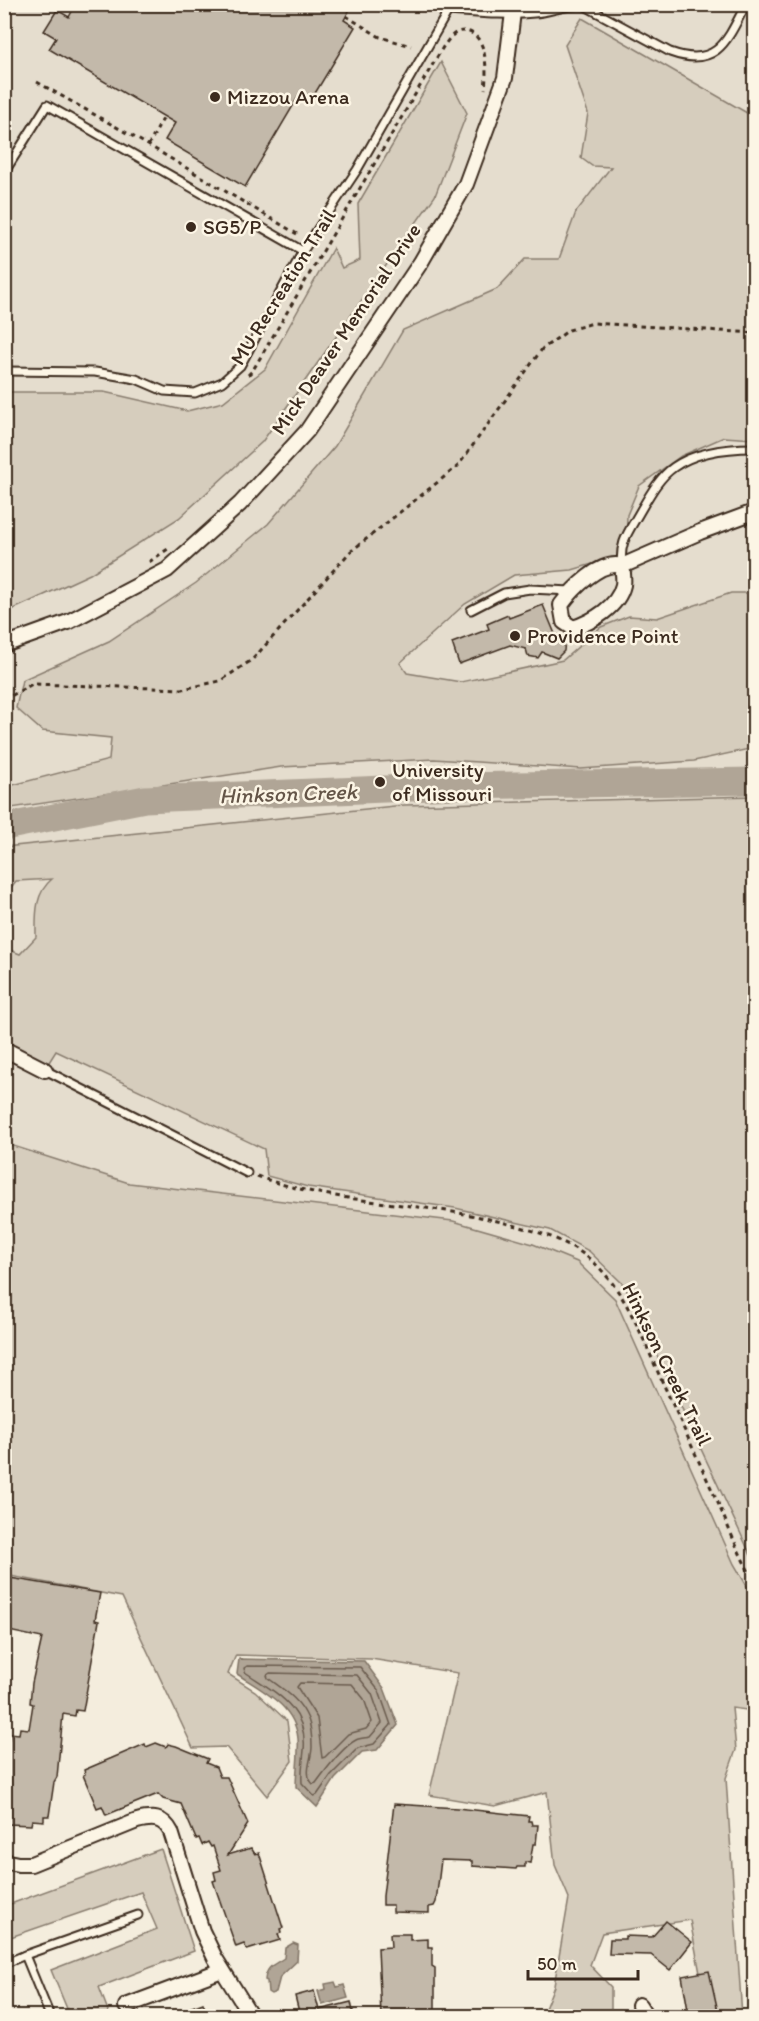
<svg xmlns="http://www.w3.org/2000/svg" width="759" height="2021" viewBox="0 0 759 2021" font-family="Itim,sans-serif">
	<rect width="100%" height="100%" fill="#f4eddd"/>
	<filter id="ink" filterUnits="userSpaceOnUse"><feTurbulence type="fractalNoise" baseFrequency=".0167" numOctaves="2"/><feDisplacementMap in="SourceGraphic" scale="12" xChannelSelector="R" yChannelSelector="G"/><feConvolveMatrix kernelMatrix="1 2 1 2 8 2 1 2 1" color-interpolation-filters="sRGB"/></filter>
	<g filter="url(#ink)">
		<polygon fill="#e5ddce" points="4,5 754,5 754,1698 5,1560"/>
		<g fill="#d6cdbd" stroke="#887c6e" stroke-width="1.5">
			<polygon points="582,18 754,117 754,439 724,437 681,456 639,486 627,515 626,554 572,570 514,575 465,604 400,663 407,673 461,682 563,660 601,627 629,616 657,618 731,593 754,593 754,748 694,761 581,769 434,759 281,767 5,809 5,787 109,760 111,738 42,731 16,708 22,680 109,641 196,583 268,524 335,446 403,330 497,289 525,259 559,259 576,212 611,167 592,166 581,158 588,113 565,45"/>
			<polygon points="441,62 467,113 435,196 262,442 179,518 90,574 5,613 5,392 104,392 187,411 223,402 265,369 333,248 342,268 360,260 358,204"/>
			<path d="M 754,796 L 754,1562 L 624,1285 L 589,1251 L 550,1230 L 455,1208 L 308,1187 L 267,1176 L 264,1149 L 56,1051 L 46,1067 L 5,1044 L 5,948 L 20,954 L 36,937 C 36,916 34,894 52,879 L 16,881 L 5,895 L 5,847 L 404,805 Z"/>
			<polygon points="4,1143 129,1183 453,1221 533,1244 577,1262 615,1299 734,1564 754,1598 754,1711 732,1708 736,1750 726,1778 742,2016 708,2016 690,1920 602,1933 590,1965 611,1987 611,2016 542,2016 554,1986 569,1898 555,1865 547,1792 495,1806 429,1795 458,1673 371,1659 236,1655 228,1674 255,1691 287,1721 292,1761 267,1796 226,1747 193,1748 122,1597 5,1575"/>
			<polygon points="161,1849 194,1951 99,1987 110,2016 70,2016 51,1970 157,1929 141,1892 5,1939 5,1906"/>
		</g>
		<g fill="#b0a596" stroke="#817466" stroke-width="1.5">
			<path d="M 239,1659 L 364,1661 L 384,1688 L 398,1725 L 377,1750 L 362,1752 L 335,1779 L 317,1807 L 296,1787 C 296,1774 298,1762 298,1750 C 302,1709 266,1693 237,1674 Z"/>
			<path d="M 293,1943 L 298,1945 L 297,1961 L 280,1977 L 276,1992 L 271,1994 L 268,1992 L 267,1981 L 265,1980 C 266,1966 274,1965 284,1958 L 285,1948 Z"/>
			<polygon points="335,1982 337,1987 344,1985 348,1998 322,2005 318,1991 326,1989 325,1984"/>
		</g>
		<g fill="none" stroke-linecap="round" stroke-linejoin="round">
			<g stroke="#6a5b4e" stroke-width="1.5">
				<path d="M 247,1666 L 360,1667 L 379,1691 L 391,1725 L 374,1744 L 358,1748 L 331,1775 L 317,1795 L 314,1796 L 302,1783 C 301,1771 303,1762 304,1750 C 308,1707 274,1692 245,1672 L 244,1668 Z"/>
				<path d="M 270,1673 L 357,1675 L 372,1694 L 382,1723 L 370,1737 C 366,1738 360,1738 356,1740 C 344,1746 324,1772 316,1783 L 313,1784 C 303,1774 312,1759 312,1747 C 312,1739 311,1727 308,1719 C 300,1699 284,1690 268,1678 L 267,1675 Z"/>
				<polygon points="300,1683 352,1684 364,1699 372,1722 366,1729 348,1734 325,1757 322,1758 317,1718 297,1687"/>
			</g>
			<polyline stroke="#b0a596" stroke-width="27" points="4,827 145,799 457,786 754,781"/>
		</g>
		<g fill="#c3b9aa" stroke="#3b2a1e" stroke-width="1.5">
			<polygon points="76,4 353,4 344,20 355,27 311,100 300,94 245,187 165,140 175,123 49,49 56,38 44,31 57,10 69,17"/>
			<polygon points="543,605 555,634 565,638 564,651 557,658 542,652 538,658 528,656 526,649 510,645 459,664 452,643 489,629 487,624 508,615 509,618"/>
			<polygon points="4,1577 100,1593 95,1620 99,1621 83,1711 76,1710 75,1716 63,1714 57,1777 54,1782 49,1816 44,1816 44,1821 32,1820 31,1825 8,1824 9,1817 4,1817 4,1760 10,1733 19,1734 20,1728 29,1729 33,1704 30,1703 32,1683 42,1638 4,1630"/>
			<polygon points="156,1743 166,1747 168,1744 176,1746 208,1759 206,1763 216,1767 220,1777 227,1777 248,1824 228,1855 251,1848 255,1854 259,1853 283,1928 280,1929 281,1933 278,1934 280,1940 247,1950 244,1944 236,1947 213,1881 216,1880 214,1872 221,1870 213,1846 211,1847 208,1842 202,1845 199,1838 196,1839 181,1804 163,1799 158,1794 106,1815 102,1806 97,1808 83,1775 85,1774 84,1770 145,1744 146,1747"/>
			<polygon points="394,1804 457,1808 529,1816 528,1821 531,1821 532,1825 538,1825 536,1844 533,1844 530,1863 525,1862 525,1867 517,1867 516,1869 472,1866 472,1861 441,1860 436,1902 434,1906 429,1907 429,1913 393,1912 393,1905 383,1905 383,1896"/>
			<polygon points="666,1921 692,1942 670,1970 651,1955 609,1954 610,1939 625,1939 625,1936 652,1937"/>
			<polygon points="390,1934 410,1934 410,1940 428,1939 428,1947 432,1947 432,1966 435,1968 435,2016 381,2016 378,1948 391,1947"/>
			<polygon points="709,1971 719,2016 689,2016 682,1976"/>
			<polygon points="314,1991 319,2010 351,2002 354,2016 300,2016 295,1996"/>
			<polygon points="203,2003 208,2016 170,2016 170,2015"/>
		</g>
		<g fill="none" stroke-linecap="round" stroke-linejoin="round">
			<defs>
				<g id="lane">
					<path d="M 449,11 C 478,13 506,16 534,13 C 553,12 563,4 585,6 L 670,52 C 717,69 727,41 746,4"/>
					<polyline points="4,173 47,105 303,251"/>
					<polyline points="4,371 95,372 136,379 164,391 195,393 222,382 240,366 303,251 357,170 452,4"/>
					<path d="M 622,566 C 619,544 627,534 638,515 C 648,498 658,478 674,467 C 697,451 728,448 754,448"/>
					<polyline points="471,610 504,593 530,589 571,591"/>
					<polyline points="45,1070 247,1173"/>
					<polyline points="25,1955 138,1915"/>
					<polyline points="4,1964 25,1955 50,2016"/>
				</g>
				<g id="street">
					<path d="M 622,566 C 623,572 624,579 623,585 C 618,607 592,622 573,628 L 564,622 L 561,605 C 572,590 601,559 622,566 L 700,532 L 754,512"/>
					<polyline points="4,645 68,622 167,570 240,504 307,431 421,262 466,184 505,78 514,4"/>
					<polyline points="4,1049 45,1070"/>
					<path d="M 4,1861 L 18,1864 L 31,1864 L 137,1821 C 153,1817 163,1817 171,1832 L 202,1931 L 215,1958 L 251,2016"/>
					<polyline points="639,2005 646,2016"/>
					<polyline points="126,2006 222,1970"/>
				</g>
			</defs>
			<use href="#lane" stroke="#3b2a1e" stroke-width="11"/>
			<use href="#street" stroke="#3b2a1e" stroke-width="18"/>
			<g stroke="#3b2a1e" stroke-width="3" stroke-dasharray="4.5 4.5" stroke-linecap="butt">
				<polyline points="346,16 380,37 411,46"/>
				<polyline points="37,82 148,145 297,234"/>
				<polyline points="148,146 164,117"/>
				<path d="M 248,375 L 253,370 L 443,47 C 449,39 454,30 465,31 C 488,34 487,71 485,89"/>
				<polyline points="149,562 168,549"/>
				<polyline points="4,700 32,684 183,689 220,681 252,660 350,552 458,466 542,349 569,330 593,323 754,333"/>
				<path d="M 257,1176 C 331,1204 412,1201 489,1219 C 521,1227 558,1235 586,1256 C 624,1285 642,1337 661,1379 C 680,1420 699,1462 718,1503 C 729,1529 740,1556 754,1581"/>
			</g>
			<use href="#lane" stroke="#fcf5e5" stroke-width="7"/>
			<use href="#street" stroke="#fcf5e5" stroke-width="14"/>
		</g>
	</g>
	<g fill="#3b2a1e" stroke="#fcf5e5" stroke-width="2">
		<circle cx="215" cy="97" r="6"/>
		<circle cx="191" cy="227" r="6"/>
		<circle cx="515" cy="636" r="6"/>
		<circle cx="380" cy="782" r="6"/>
	</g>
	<g text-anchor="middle" stroke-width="5" stroke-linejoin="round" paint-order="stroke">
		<g font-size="21" fill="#3b2a1e" stroke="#fcf5e5" text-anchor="start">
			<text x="227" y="104">Mizzou Arena</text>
			<text x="203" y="234">SG5/P</text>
			<text x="527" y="643">Providence Point</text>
			<text x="392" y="777">University<tspan x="392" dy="24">of Missouri</tspan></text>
		</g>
		<g font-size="21" fill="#3b2a1e" stroke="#fcf5e5">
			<text transform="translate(283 287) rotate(-58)" y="7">MU Recreation Trail</text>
			<text transform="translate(346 329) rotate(-56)" y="7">Mick Deaver Memorial Drive</text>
			<text transform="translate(667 1364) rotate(64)" y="7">Hinkson Creek Trail</text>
		</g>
		<g font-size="22" font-style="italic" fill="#645548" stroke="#fcf5e5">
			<text transform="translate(288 793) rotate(-2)" y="8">Hinkson Creek</text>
		</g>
	</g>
	<rect width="759" height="2021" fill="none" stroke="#fcf5e5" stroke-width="24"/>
	<rect x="12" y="12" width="735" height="1997" fill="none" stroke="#3b2a1e" stroke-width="2" filter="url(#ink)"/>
	<path d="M528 1970v9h110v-9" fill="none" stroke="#3b2a1e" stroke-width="3"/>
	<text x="537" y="1970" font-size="18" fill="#3b2a1e" stroke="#fcf5e5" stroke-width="4.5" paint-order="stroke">50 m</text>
</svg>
